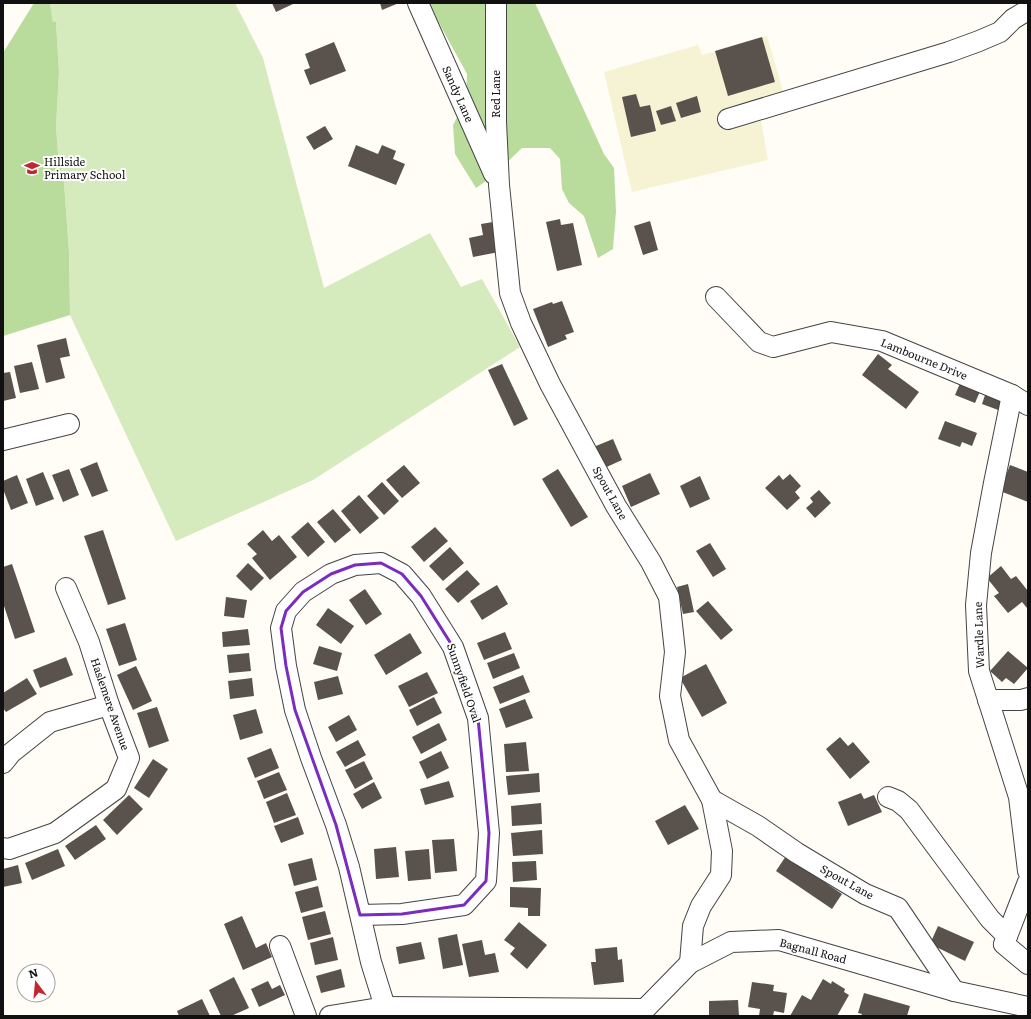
<svg xmlns="http://www.w3.org/2000/svg" width="1031" height="1019" viewBox="0 0 1031 1019" font-family="Literata,serif">
	<rect width="100%" height="100%" fill="#fffdf5"/>
	<polygon fill="#f6f3d4" points="767,36 789,112 761,120 768,160 632,192 604,72 698,45 702,55"/>
	<polygon fill="#d5ebbd" points="50,3 235,3 263,58 324,288 430,233 461,287 482,279 520,347 313,480 176,541 70,315 69,252 64,183 58,153 56,127 59,72 56,22 53,22"/>
	<g fill="#b9dc9c">
		<polygon points="34,3 50,3 53,22 56,22 59,72 56,127 58,153 64,183 69,252 70,315 3,336 3,53"/>
		<polygon points="428,3 535,3 604,154 614,168 616,211 613,249 598,258 584,216 569,203 562,189 560,159 550,148 522,148 489,179 476,188 455,154 453,125 466,101 467,74"/>
	</g>
	<g fill="#5a524d">
		<polygon points="272,3 295,3 276,12"/>
		<polygon points="380,3 399,3 382,10"/>
		<polygon points="762,37 775,82 728,96 715,51"/>
		<polygon points="334,42 346,71 310,85 304,70 310,68 305,54"/>
		<polygon points="636,94 640,107 650,105 656,131 631,137 622,97"/>
		<polygon points="697,96 701,112 681,118 676,103"/>
		<polygon points="671,106 676,121 661,125 656,111"/>
		<polygon points="325,126 333,139 314,150 306,137"/>
		<polygon points="356,145 378,154 382,145 396,151 393,159 405,164 396,185 348,166"/>
		<polygon points="560,219 561,225 573,223 582,265 557,271 546,222"/>
		<polygon points="650,221 658,250 643,255 634,226"/>
		<polygon points="493,222 499,252 473,257 469,238 483,235 481,224"/>
		<polygon points="562,301 574,332 565,335 567,339 548,347 533,309 552,302 553,304"/>
		<polygon points="66,338 70,356 60,358 65,378 46,383 37,345"/>
		<polygon points="878,354 892,365 888,369 919,392 906,409 862,375"/>
		<polygon points="32,362 39,389 20,393 14,366"/>
		<polygon points="502,364 528,419 514,426 488,370"/>
		<polygon points="10,372 16,398 3,401 3,373"/>
		<polygon points="961,381 981,389 975,403 955,395"/>
		<polygon points="985,395 1004,402 1001,411 982,404"/>
		<polygon points="945,421 977,433 972,446 962,442 960,447 938,439"/>
		<polygon points="613,439 622,460 600,470 591,448"/>
		<polygon points="97,462 108,491 92,497 80,469"/>
		<polygon points="404,465 420,483 402,498 386,480"/>
		<polygon points="1010,465 1028,472 1028,502 1000,491"/>
		<polygon points="69,469 79,495 63,502 52,475"/>
		<polygon points="558,469 588,517 571,527 542,479"/>
		<polygon points="43,472 54,499 36,506 26,479"/>
		<polygon points="650,473 660,494 631,507 622,486"/>
		<polygon points="790,474 801,486 795,492 800,498 787,510 765,488 779,475 783,480"/>
		<polygon points="17,475 28,503 11,510 3,489 3,481"/>
		<polygon points="700,476 710,499 690,508 680,486"/>
		<polygon points="382,482 399,501 384,515 367,496"/>
		<polygon points="819,490 831,503 815,518 806,508 813,502 810,498"/>
		<polygon points="359,495 379,518 360,534 341,511"/>
		<polygon points="333,509 351,530 335,543 317,522"/>
		<polygon points="308,522 325,542 308,557 291,537"/>
		<polygon points="435,527 448,541 424,562 411,547"/>
		<polygon points="103,530 126,599 108,605 84,536"/>
		<polygon points="263,530 272,541 279,535 297,557 270,580 252,558 257,554 247,544"/>
		<polygon points="710,543 726,569 713,577 696,551"/>
		<polygon points="450,547 464,563 443,581 429,566"/>
		<polygon points="248,563 264,578 251,591 236,576"/>
		<polygon points="12,564 35,632 15,639 3,603 3,567"/>
		<polygon points="1001,566 1011,579 1016,576 1028,591 1027,608 1022,602 1008,613 994,596 999,593 987,578"/>
		<polygon points="467,570 480,584 458,603 445,589"/>
		<polygon points="688,584 694,612 683,614 677,587"/>
		<polygon points="497,585 508,604 482,620 470,601"/>
		<polygon points="365,589 382,614 366,625 349,600"/>
		<polygon points="226,597 247,600 244,618 224,616"/>
		<polygon points="708,601 733,630 721,640 696,611"/>
		<polygon points="328,608 354,626 341,644 316,625"/>
		<polygon points="125,623 137,660 119,666 106,629"/>
		<polygon points="248,629 250,645 223,647 222,632"/>
		<polygon points="505,632 512,649 484,660 477,643"/>
		<polygon points="410,633 422,653 386,675 374,655"/>
		<polygon points="319,646 342,653 337,671 313,664"/>
		<polygon points="1008,651 1028,668 1014,684 1006,678 1002,682 990,671"/>
		<polygon points="249,653 251,671 229,673 227,655"/>
		<polygon points="514,653 520,668 493,679 487,663"/>
		<polygon points="66,657 73,675 40,688 33,670"/>
		<polygon points="706,664 727,703 702,717 680,678"/>
		<polygon points="136,666 152,701 133,710 117,675"/>
		<polygon points="427,672 438,693 409,707 398,686"/>
		<polygon points="523,675 530,692 500,704 493,687"/>
		<polygon points="338,676 343,694 318,700 314,682"/>
		<polygon points="27,678 37,694 6,712 3,708 3,693"/>
		<polygon points="252,678 254,696 230,699 228,681"/>
		<polygon points="434,697 442,713 417,726 409,710"/>
		<polygon points="525,699 533,718 506,728 499,709"/>
		<polygon points="157,707 169,741 149,748 137,713"/>
		<polygon points="256,709 263,733 240,740 233,715"/>
		<polygon points="349,715 357,730 336,742 328,727"/>
		<polygon points="439,723 447,740 421,754 412,737"/>
		<polygon points="840,737 848,746 853,742 870,762 850,779 826,749"/>
		<polygon points="358,740 366,755 345,767 336,752"/>
		<polygon points="526,742 529,771 506,772 504,744"/>
		<polygon points="271,748 279,768 255,778 247,758"/>
		<polygon points="441,751 449,768 427,779 419,762"/>
		<polygon points="153,759 168,769 149,798 134,788"/>
		<polygon points="364,761 373,779 355,789 345,770"/>
		<polygon points="279,772 287,790 264,799 257,781"/>
		<polygon points="539,773 540,792 508,795 506,776"/>
		<polygon points="449,781 454,797 425,805 420,789"/>
		<polygon points="374,782 382,798 362,809 353,794"/>
		<polygon points="287,793 296,815 274,823 266,802"/>
		<polygon points="861,793 864,799 874,795 882,812 848,826 838,802"/>
		<polygon points="129,795 143,809 117,835 103,820"/>
		<polygon points="541,803 542,824 512,826 511,806"/>
		<polygon points="685,805 699,829 668,845 655,821"/>
		<polygon points="298,817 304,834 281,843 274,826"/>
		<polygon points="96,825 106,839 75,860 65,846"/>
		<polygon points="542,830 543,854 513,856 511,833"/>
		<polygon points="454,839 457,871 435,873 432,840"/>
		<polygon points="396,847 399,877 376,879 374,849"/>
		<polygon points="58,849 65,866 32,880 25,863"/>
		<polygon points="429,849 431,879 408,881 405,851"/>
		<polygon points="786,856 842,894 832,909 776,871"/>
		<polygon points="312,858 317,880 294,886 288,864"/>
		<polygon points="536,861 537,880 513,882 512,862"/>
		<polygon points="18,865 22,883 3,887 3,869"/>
		<polygon points="318,886 323,907 301,913 295,892"/>
		<polygon points="510,887 541,888 540,916 528,916 528,908 510,907"/>
		<polygon points="325,911 331,934 308,940 302,917"/>
		<polygon points="242,916 256,948 266,943 272,957 243,970 224,924"/>
		<polygon points="519,922 547,945 527,969 510,954 515,948 504,940"/>
		<polygon points="938,926 974,942 965,961 930,944"/>
		<polygon points="457,934 463,965 443,969 438,938"/>
		<polygon points="333,937 338,960 315,965 310,943"/>
		<polygon points="482,940 485,955 495,953 499,972 469,977 462,944"/>
		<polygon points="421,942 425,959 399,964 396,947"/>
		<polygon points="617,947 618,960 622,959 624,982 594,985 591,962 596,962 595,949"/>
		<polygon points="341,969 345,987 321,993 316,976"/>
		<polygon points="234,977 249,1008 231,1016 221,1016 209,990"/>
		<polygon points="823,979 831,984 832,981 845,989 844,992 849,995 837,1016 790,1016 802,995 811,1000"/>
		<polygon points="268,981 272,989 280,985 285,995 259,1007 251,989"/>
		<polygon points="752,982 774,985 773,991 787,993 784,1013 774,1011 773,1016 759,1016 760,1009 748,1007"/>
		<polygon points="864,993 910,1006 907,1016 861,1016 862,1014 858,1013"/>
		<polygon points="202,999 210,1016 179,1016 177,1011"/>
		<polygon points="738,1000 739,1016 709,1016 709,1001"/>
	</g>
	<g fill="none" stroke-linecap="round" stroke-linejoin="round">
		<defs>
			<g id="minor">
				<polyline points="418,3 494,174"/>
				<polyline points="496,3 496,122 499,185 510,293 521,323 550,384 616,506 651,562 669,597 675,652 670,696 679,740 712,800 722,851 721,875 701,906 693,926 690,963"/>
				<polyline points="728,119 949,52 979,41 1000,32 1013,19 1028,10"/>
				<polyline points="716,297 759,342 773,347 831,332 882,341 1012,395 1028,405"/>
				<polyline points="1012,395 994,483 981,553 976,605 979,671 1019,797 1028,871"/>
				<polyline points="3,440 69,424"/>
				<polyline points="988,700 1021,700 1028,698"/>
				<polyline points="3,763 11,753 50,722 109,705"/>
				<polyline points="888,797 898,801 909,810 990,919 1007,936"/>
				<polyline points="712,800 758,826 797,853 865,894 898,908 954,991"/>
				<polyline points="3,848 9,849 55,833 116,789 129,758 109,705 89,642 66,588"/>
				<polyline points="1028,882 1004,944 1028,964"/>
				<polyline points="360,915 402,914 464,905 486,881 489,833 478,718 453,647 421,596 402,574 381,563 355,565 331,574 303,592 286,611 281,628 286,666 295,710 311,758 336,825 349,867 371,962 385,1007"/>
				<polyline points="280,946 306,1016"/>
				<polyline points="330,1016 385,1007 645,1009 690,963 731,942 779,940 954,991 1028,1007"/>
			</g>
		</defs>
		<use href="#minor" stroke="#444" stroke-width="22"/>
		<use href="#minor" stroke="#fff" stroke-width="20"/>
	</g>
	<path fill="none" stroke="#7b2cbf" stroke-width="3" stroke-linejoin="round" d="M 381,563 L 402,574 L 421,596 L 453,647 L 478,718 L 489,833 L 486,881 L 464,905 L 402,914 L 360,915 L 336,825 L 295,710 L 286,666 L 281,628 L 286,611 L 303,592 L 331,574 L 355,565 Z"/>
	<defs>
		<symbol id="school-bare" viewBox="-9 -9 18 18"><path d="M0-5L7-2L0 1L-7-2ZM-4 1L0 2.5L4 1V4Q0 6-4 4Z" fill="#c4262e" stroke="#fff" stroke-width="2.5" paint-order="stroke"/></symbol>
	</defs>
	<g fill-rule="evenodd">
		<use href="#school-bare" x="21" y="157" width="22" height="22"/>
	</g>
	<g text-anchor="middle" stroke-width="4" stroke-linejoin="round" paint-order="stroke">
		<g font-size="11" fill="#111" stroke="#fff">
			<text transform="translate(458 94) rotate(66)" y="4">Sandy Lane</text>
			<text transform="translate(496 94) rotate(-90)" y="4">Red Lane</text>
			<text transform="translate(924 359) rotate(22)" y="4">Lambourne Drive</text>
			<text transform="translate(610 493) rotate(61)" y="4">Spout Lane</text>
			<text transform="translate(979 635) rotate(-92)" y="4">Wardle Lane</text>
			<text transform="translate(464 683) rotate(71)" y="4">Sunnyfield Oval</text>
			<text transform="translate(110 704) rotate(71)" y="4">Haslemere Avenue</text>
			<text transform="translate(847 882) rotate(29)" y="4">Spout Lane</text>
			<text transform="translate(813 951) rotate(15)" y="4">Bagnall Road</text>
		</g>
		<g font-size="11" fill="#111" stroke="#fff" text-anchor="start">
			<text x="44" y="166">Hillside<tspan x="44" dy="13">Primary School</tspan></text>
		</g>
	</g>
	<rect width="1031" height="1019" fill="none" stroke="#111111" stroke-width="8"/>
	<g transform="translate(36 983) rotate(344)"><circle r="19" fill="#ffffff" stroke="#a0a0a0"/>
	<path d="M0-3L7 15L0 10L-7 15Z" fill="#c4262e"/>
	<text y="-6" font-size="11" font-weight="bold" text-anchor="middle" fill="#111111">N</text>
	</g>
</svg>
